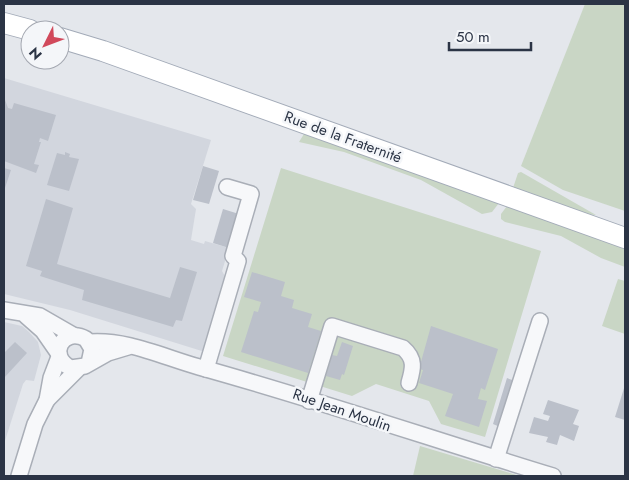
<svg xmlns="http://www.w3.org/2000/svg" width="629" height="480" viewBox="0 0 629 480" font-family="Jost,sans-serif">
	<rect width="100%" height="100%" fill="#e4e7ec"/>
	<g fill="#d2d6de">
		<polygon points="4,78 211,140 191,204 196,209 191,240 204,244 205,241 229,248 222,271 227,280 205,352 70,310 4,294"/>
		<polygon points="4,322 22,326 29,332 38,342 41,355 34,381 26,380 23,384 4,444"/>
	</g>
	<g fill="#c9d6c5">
		<polygon points="585,4 625,4 625,211 563,190 521,166"/>
		<polygon points="304,134 499,203 492,212 482,214 421,180 344,152 299,142"/>
		<polygon points="281,168 541,251 485,437 441,424 429,401 376,384 352,396 223,356"/>
		<polygon points="521,172 596,215 583,214 513,188 518,173"/>
		<polygon points="507,206 625,249 625,267 601,258 561,236 505,222 501,219 501,214"/>
		<polygon points="618,279 625,281 625,334 602,326"/>
		<polygon points="420,446 520,476 413,476"/>
	</g>
	<g fill="#bbc0ca">
		<polygon points="4,97 8,108 12,109 14,103 56,115 48,141 40,138 39,142 41,142 34,164 39,165 36,173 4,161"/>
		<polygon points="65,152 70,154 69,157 79,159 69,191 47,185 57,153 65,155"/>
		<polygon points="203,166 219,171 209,204 193,200"/>
		<polygon points="4,168 11,170 5,188 4,187"/>
		<polygon points="46,199 73,208 57,264 170,298 180,267 197,272 182,321 176,320 173,327 82,300 84,290 40,276 42,271 26,266"/>
		<polygon points="223,209 239,214 229,248 213,243"/>
		<polygon points="252,272 285,282 281,296 294,300 292,308 312,314 308,327 321,331 308,373 241,352 254,311 258,312 261,302 244,297"/>
		<polygon points="431,326 498,349 485,390 481,388 478,399 487,401 479,427 445,416 453,394 419,383 423,370 419,369"/>
		<polygon points="15,342 27,353 4,378 4,353"/>
		<polygon points="342,342 353,346 344,375 342,374 340,380 326,376 332,355 337,356"/>
		<polygon points="507,378 515,381 500,427 493,424"/>
		<polygon points="625,385 625,420 615,417"/>
		<polygon points="548,400 579,410 573,424 579,426 574,441 560,435 557,445 546,442 548,437 529,433 534,417 548,421 550,416 543,414"/>
	</g>
	<g fill="none" stroke-linecap="round" stroke-linejoin="round">
		<defs>
			<g id="minor">
				<polyline points="4,310 40,316 73,335"/>
				<polyline points="26,316 43,331 59,354"/>
				<path d="M 89,342 C 127,339 163,357 199,367 C 318,400 435,440 553,476"/>
				<path d="M 89,363 L 92,349 L 86,339 C 62,326 47,357 71,368 L 85,366 L 108,353 L 128,347"/>
				<polyline points="206,369 238,261 233,256 251,194 227,187"/>
				<polyline points="47,400 78,369"/>
				<path d="M 309,401 L 332,326 L 403,348 C 416,359 413,369 409,383"/>
				<polyline points="496,459 540,321"/>
				<polyline points="19,476 35,424 47,400 51,378 59,357"/>
			</g>
			<g id="major">
				<polyline points="4,23 30,30"/>
				<polyline points="60,38 103,51 625,238"/>
			</g>
		</defs>
		<use href="#minor" stroke="#a9aeb7" stroke-width="18"/>
		<use href="#major" stroke="#a3abb8" stroke-width="22"/>
		<use href="#minor" stroke="#f7f8fa" stroke-width="15"/>
		<use href="#major" stroke="#fff" stroke-width="20"/>
	</g>
	<g text-anchor="middle" stroke-width="5" stroke-linejoin="round" paint-order="stroke">
		<g font-size="15" fill="#2b3445" stroke="#f4f6f9">
			<text transform="translate(343 137) rotate(20)" y="5">Rue de la Fraternité</text>
			<text transform="translate(342 410) rotate(19)" y="5">Rue Jean Moulin</text>
		</g>
	</g>
	<rect width="629" height="480" fill="none" stroke="#2b3445" stroke-width="10"/>
	<g transform="translate(45 45) rotate(228)"><circle r="24" fill="#f4f6f9" stroke="#a4a8b1"/>
	<path d="M0-4L9 19L0 12L-9 19Z" fill="#d1495b"/>
	<text y="-8" font-size="14" font-weight="bold" text-anchor="middle" fill="#2b3445">N</text>
	</g>
	<path d="M449 42v8h82v-8" fill="none" stroke="#2b3445" stroke-width="2.5"/>
	<text x="456" y="42" font-size="15" fill="#2b3445" stroke="#f4f6f9" stroke-width="4" paint-order="stroke">50 m</text>
</svg>
